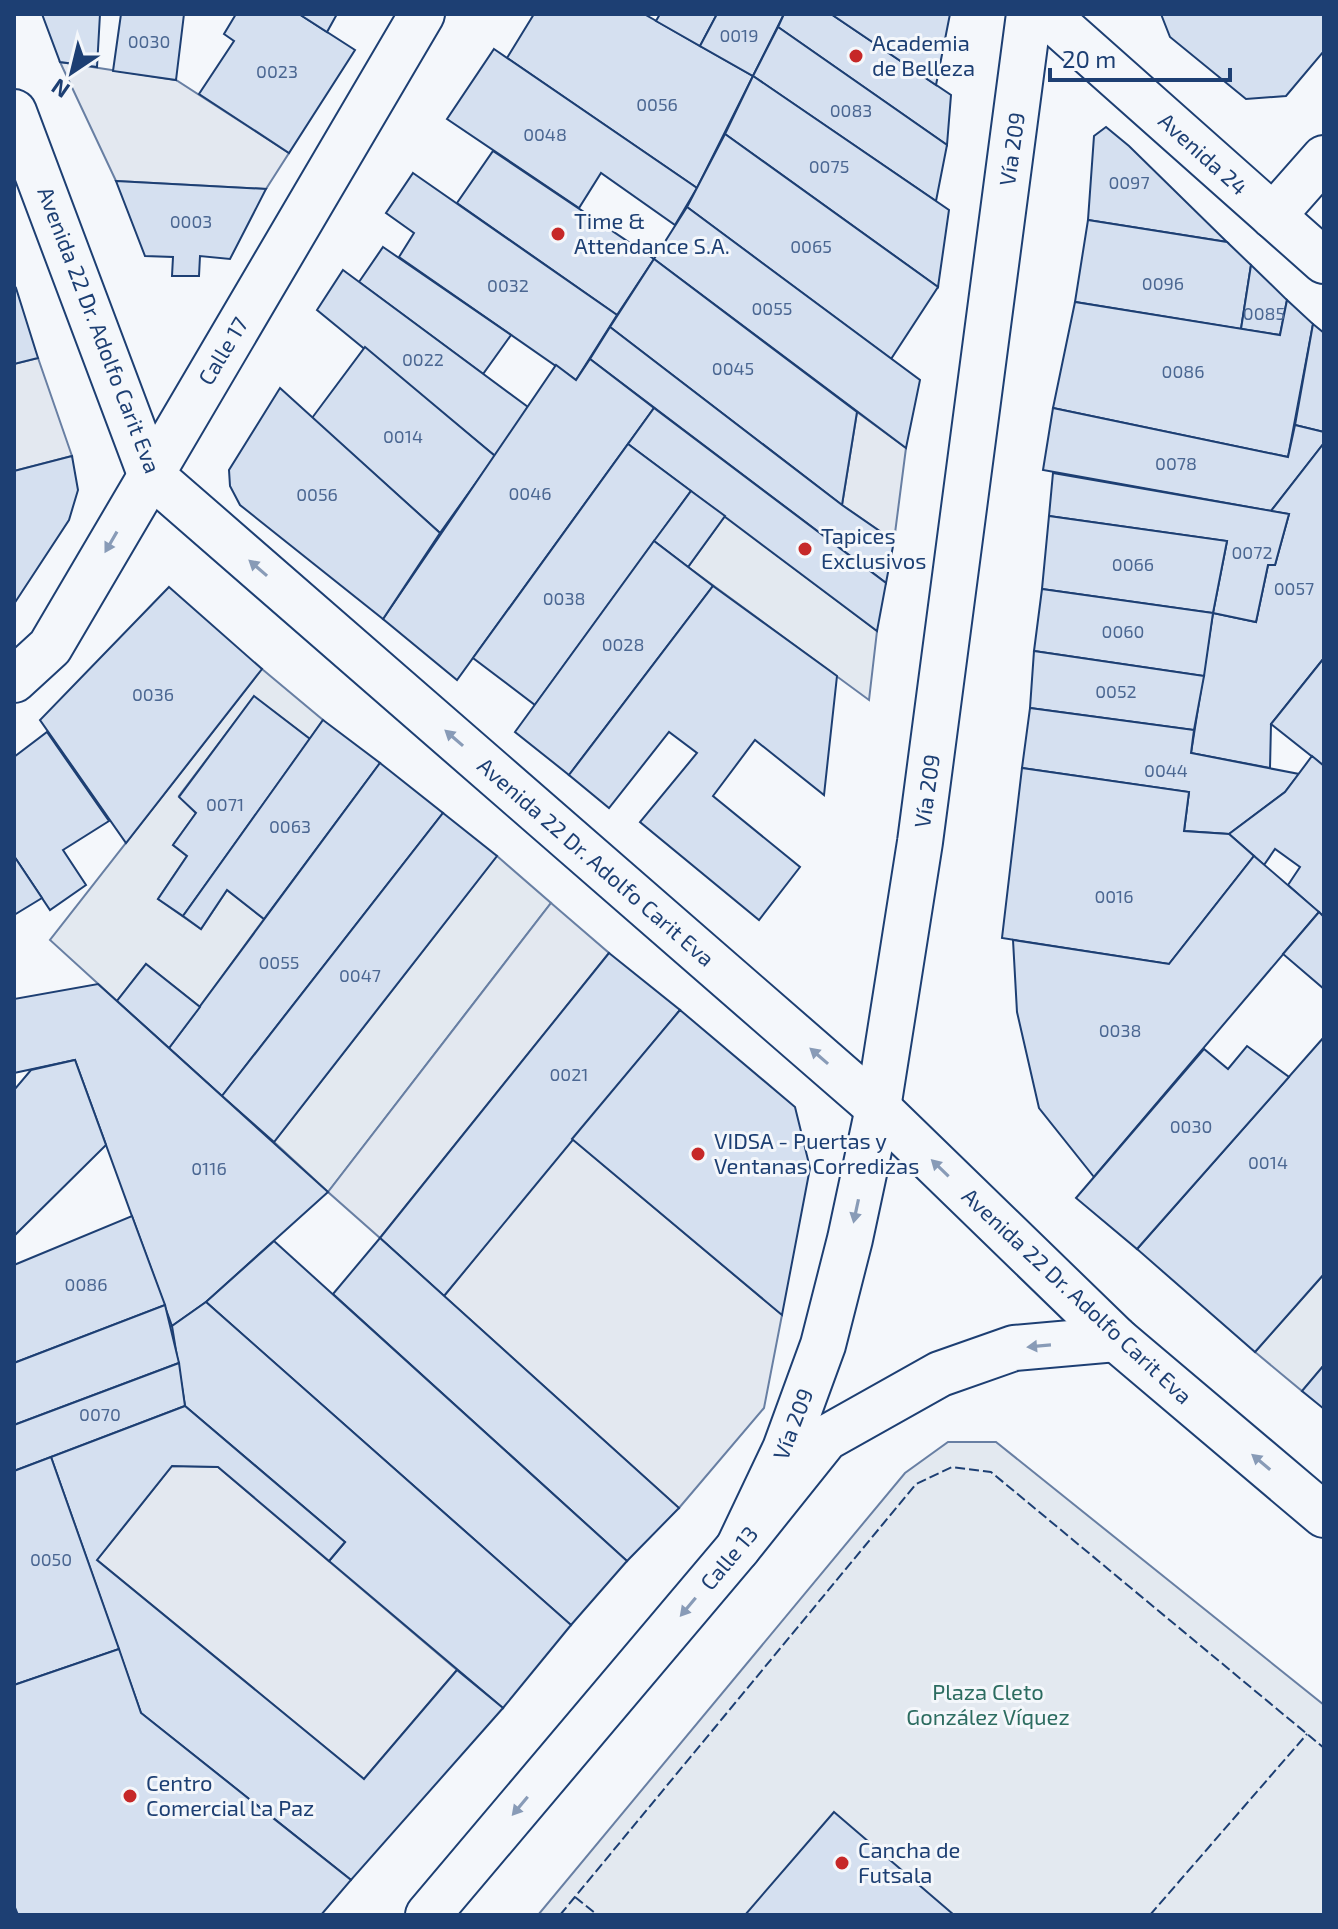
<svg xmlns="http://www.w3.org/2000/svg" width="1338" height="1929" viewBox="0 0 1338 1929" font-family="'Exo 2',sans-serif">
	<rect width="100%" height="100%" fill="#f4f7fb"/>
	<g fill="#e3e9f0" stroke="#687fa3" stroke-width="2">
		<polygon points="725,516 877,631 869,700 688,567"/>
		<polygon points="262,669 323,720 310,739 254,697 179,796 196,813 173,845 187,856 158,899 201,929 227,890 264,919 200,1007 146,964 117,1001 50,940"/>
		<polygon points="497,856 551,903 328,1192 274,1142"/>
		<polygon points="1324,1274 1324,1365 1302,1391 1255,1352"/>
		<polygon points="948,1442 996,1442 1324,1705 1324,1915 538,1915 905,1473"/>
	</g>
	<g fill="#e3e8f0" stroke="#687fa3" stroke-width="2">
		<polygon points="60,62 176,80 289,153 266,189 116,181"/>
		<polygon points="38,358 72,456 14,471 14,364"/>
		<polygon points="857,412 906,448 894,541 842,505"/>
		<polygon points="551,903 609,953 380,1238 328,1192"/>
		<polygon points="572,1139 782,1315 764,1408 679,1508 444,1296"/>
		<polygon points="172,1466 218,1467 457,1670 364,1779 97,1560"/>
	</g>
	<g fill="#d5e0f0" stroke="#1d3f73" stroke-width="2">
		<polygon points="42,14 100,14 97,67 60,62"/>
		<polygon points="121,14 184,14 176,80 113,71"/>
		<polygon points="236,14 299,14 355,50 289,153 199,94 234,41 224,34"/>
		<polygon points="299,14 337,14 327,32"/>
		<polygon points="534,14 644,14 753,76 697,188 507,58"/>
		<polygon points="660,14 717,14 700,46 656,21"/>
		<polygon points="717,14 784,14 753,76 700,46"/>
		<polygon points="784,14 831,14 951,95 947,145 778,27"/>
		<polygon points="831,14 950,14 936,85"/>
		<polygon points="1161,14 1324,14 1324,51 1286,96 1246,99 1170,37"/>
		<polygon points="778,27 947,145 936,201 753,76"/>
		<polygon points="494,49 697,188 675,225 601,173 579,208 447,119"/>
		<polygon points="753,76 949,210 938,287 725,134"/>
		<polygon points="1106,127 1129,146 1227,242 1088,220 1094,136"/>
		<polygon points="725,134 938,287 891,359 687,207"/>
		<polygon points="493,151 654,259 617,315 457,203"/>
		<polygon points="413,173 617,315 576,380 399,257 414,233 386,213"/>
		<polygon points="116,181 266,189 230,259 200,256 199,276 172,276 173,257 145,256"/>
		<polygon points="687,207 920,380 906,448 654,259"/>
		<polygon points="1088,220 1227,242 1251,265 1241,329 1075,302"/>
		<polygon points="383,247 511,335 483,374 359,282"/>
		<polygon points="654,259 857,412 842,505 610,327"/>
		<polygon points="1251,265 1287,300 1280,335 1241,329"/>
		<polygon points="343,270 528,407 495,456 317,310"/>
		<polygon points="16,288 38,358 14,364 14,289"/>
		<polygon points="1287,300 1313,324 1288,457 1053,408 1075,302 1280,335"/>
		<polygon points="1313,324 1324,333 1324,432 1295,425"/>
		<polygon points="610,327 842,505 894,541 886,583 590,359"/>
		<polygon points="365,347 495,456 440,533 312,418"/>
		<polygon points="590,359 654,408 457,680 383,619 556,365 576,380"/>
		<polygon points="280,388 440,533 383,619 240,505 230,486 229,470"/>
		<polygon points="654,408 886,583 877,631 628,444"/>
		<polygon points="1053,408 1288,457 1295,425 1324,432 1324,443 1271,511 1043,470"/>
		<polygon points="1324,443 1324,658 1271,724 1270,768 1191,753 1213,613 1256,622 1268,565 1275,565 1289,514 1271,511"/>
		<polygon points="628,444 691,491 535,705 473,658"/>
		<polygon points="72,456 78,490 69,520 14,604 14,471"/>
		<polygon points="1053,473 1289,514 1275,565 1268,565 1256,622 1213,613 1227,541 1049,516"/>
		<polygon points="691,491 725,516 688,567 654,541"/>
		<polygon points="1049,516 1227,541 1213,613 1042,589"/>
		<polygon points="654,541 713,586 569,775 515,732"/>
		<polygon points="713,586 837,676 824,795 755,740 713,796 800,867 759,920 640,822 697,753 669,732 609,808 569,775"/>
		<polygon points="169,587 262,669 126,843 40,720"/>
		<polygon points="1042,589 1213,613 1204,676 1034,651"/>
		<polygon points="1034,651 1204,676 1194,730 1030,708"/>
		<polygon points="1324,658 1324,766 1271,724"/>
		<polygon points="254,696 310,739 183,916 158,899 187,856 173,845 196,813 179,797"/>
		<polygon points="1030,708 1194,730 1191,753 1299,774 1285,792 1229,834 1184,831 1189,792 1022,768"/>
		<polygon points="323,720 380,763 264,919 227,890 201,929 183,916"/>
		<polygon points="47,732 109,821 63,850 86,885 50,910 14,856 14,757"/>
		<polygon points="1312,756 1324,766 1324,917 1288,885 1300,867 1275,849 1264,865 1229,834 1285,792"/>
		<polygon points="380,763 443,813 222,1096 169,1048"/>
		<polygon points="1022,768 1189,792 1184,831 1229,834 1254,856 1169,964 1002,938"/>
		<polygon points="443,813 497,856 274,1142 222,1096"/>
		<polygon points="14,856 42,898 14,915"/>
		<polygon points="1254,856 1319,912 1094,1177 1039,1108 1017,1012 1013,940 1169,964"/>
		<polygon points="1319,912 1324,917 1324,989 1283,954"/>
		<polygon points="609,953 680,1010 444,1296 380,1238"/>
		<polygon points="146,964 200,1007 169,1048 117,1001"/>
		<polygon points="98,984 328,1192 206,1302 172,1326 75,1060 14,1073 14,999"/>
		<polygon points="680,1010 795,1107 810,1168 782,1315 572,1139"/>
		<polygon points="1324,1037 1324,1274 1255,1352 1137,1249"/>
		<polygon points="1247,1046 1289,1077 1137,1249 1076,1198 1204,1049 1228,1069"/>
		<polygon points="75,1060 106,1145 14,1236 14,1090 31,1070"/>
		<polygon points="132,1216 165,1305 14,1363 14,1265"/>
		<polygon points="380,1238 679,1508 627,1561 333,1294"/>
		<polygon points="274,1241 627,1561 571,1625 206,1302"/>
		<polygon points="206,1302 571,1625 503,1708 329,1561 345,1542 185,1406 172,1326"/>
		<polygon points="165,1305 179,1363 14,1425 14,1363"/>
		<polygon points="179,1363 185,1406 14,1471 14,1425"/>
		<polygon points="1324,1365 1324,1409 1302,1391"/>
		<polygon points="185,1406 345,1542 329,1561 218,1467 172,1466 97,1560 364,1779 457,1670 503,1708 351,1880 141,1713 51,1457"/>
		<polygon points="51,1457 119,1649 14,1685 14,1471"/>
		<polygon points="119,1649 141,1713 351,1880 321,1915 18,1915 14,1905 14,1685"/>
		<polygon points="834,1812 954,1915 745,1915"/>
	</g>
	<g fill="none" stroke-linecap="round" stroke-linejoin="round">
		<defs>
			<g id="minor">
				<polyline points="1046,14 1324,261"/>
				<polyline points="14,112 150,474 878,1108"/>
				<polyline points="1273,216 1324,158"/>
				<polyline points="14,680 50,647 422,14"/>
			</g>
			<g id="secondary">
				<polyline points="878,1108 1116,1339 1324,1515"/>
				<polyline points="738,1548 785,1449 823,1345 850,1239 878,1108 920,842 1029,14"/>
				<polyline points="428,1915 738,1548 826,1438 940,1374 1014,1348 1116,1339"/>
			</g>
		</defs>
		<use href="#minor" stroke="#1d3f73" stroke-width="48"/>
		<use href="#secondary" stroke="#1d3f73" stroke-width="48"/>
		<use href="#minor" stroke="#f4f7fb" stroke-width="44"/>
		<use href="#secondary" stroke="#f4f7fb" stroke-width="44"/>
		<g stroke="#1d3f73" stroke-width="2" stroke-dasharray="10 4" stroke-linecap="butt">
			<polyline points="575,1897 595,1913"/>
			<polyline points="560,1915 916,1484 952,1467 991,1472 1324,1748"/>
			<polyline points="1150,1915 1307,1734"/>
		</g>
	</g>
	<defs><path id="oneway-solid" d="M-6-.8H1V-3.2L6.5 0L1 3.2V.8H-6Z" transform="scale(2)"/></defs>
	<g fill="#889bb7">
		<use href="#oneway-solid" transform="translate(111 542) rotate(120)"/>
		<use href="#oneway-solid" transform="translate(258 568) rotate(-139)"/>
		<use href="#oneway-solid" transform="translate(454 738) rotate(-139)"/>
		<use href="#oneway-solid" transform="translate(819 1056) rotate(-139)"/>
		<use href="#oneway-solid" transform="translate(940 1168) rotate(-136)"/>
		<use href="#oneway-solid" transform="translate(856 1211) rotate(102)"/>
		<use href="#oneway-solid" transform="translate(1039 1346) rotate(175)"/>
		<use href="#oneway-solid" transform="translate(1261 1462) rotate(-140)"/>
		<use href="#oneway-solid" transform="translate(688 1607) rotate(130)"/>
		<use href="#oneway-solid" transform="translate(520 1806) rotate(130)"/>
	</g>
	<g fill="#c62828" stroke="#f4f7fb" stroke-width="3">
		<circle cx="856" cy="56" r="8"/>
		<circle cx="558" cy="234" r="8"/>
		<circle cx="805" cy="549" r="8"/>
		<circle cx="698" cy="1154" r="8"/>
		<circle cx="130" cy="1796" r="8"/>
		<circle cx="842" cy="1863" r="8"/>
	</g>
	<g text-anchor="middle" stroke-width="6" stroke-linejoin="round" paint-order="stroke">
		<g font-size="18" fill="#4b6792">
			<text x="739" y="42">0019</text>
			<text x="149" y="48">0030</text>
			<text x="277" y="78">0023</text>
			<text x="657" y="111">0056</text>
			<text x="851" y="117">0083</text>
			<text x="545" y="141">0048</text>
			<text x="829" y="173">0075</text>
			<text x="1129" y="189">0097</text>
			<text x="191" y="228">0003</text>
			<text x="811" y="253">0065</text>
			<text x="1163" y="290">0096</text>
			<text x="508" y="292">0032</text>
			<text x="772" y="315">0055</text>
			<text x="1264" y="320">0085</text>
			<text x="423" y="366">0022</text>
			<text x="733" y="375">0045</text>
			<text x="1183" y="378">0086</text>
			<text x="403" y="443">0014</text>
			<text x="1176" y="470">0078</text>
			<text x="530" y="500">0046</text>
			<text x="317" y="501">0056</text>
			<text x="1252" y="559">0072</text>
			<text x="1133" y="571">0066</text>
			<text x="1294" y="595">0057</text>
			<text x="564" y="605">0038</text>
			<text x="1123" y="638">0060</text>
			<text x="623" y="651">0028</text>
			<text x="1116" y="698">0052</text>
			<text x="153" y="701">0036</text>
			<text x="1166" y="777">0044</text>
			<text x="225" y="811">0071</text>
			<text x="290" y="833">0063</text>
			<text x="1114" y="903">0016</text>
			<text x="279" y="969">0055</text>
			<text x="360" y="982">0047</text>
			<text x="1120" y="1037">0038</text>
			<text x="569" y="1081">0021</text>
			<text x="1191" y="1133">0030</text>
			<text x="1268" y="1169">0014</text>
			<text x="209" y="1175">0116</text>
			<text x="86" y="1291">0086</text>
			<text x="100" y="1421">0070</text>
			<text x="51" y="1566">0050</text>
		</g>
		<g font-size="22" fill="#1d3f73" stroke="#f4f7fb" text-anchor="start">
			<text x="872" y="51">Academia<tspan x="872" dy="25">de Belleza</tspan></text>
			<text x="574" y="229">Time &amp;<tspan x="574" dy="25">Attendance S.A.</tspan></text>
			<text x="821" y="544">Tapices<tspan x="821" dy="25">Exclusivos</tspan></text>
			<text x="714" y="1149">VIDSA - Puertas y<tspan x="714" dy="25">Ventanas Corredizas</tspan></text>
			<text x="146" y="1791">Centro<tspan x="146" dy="25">Comercial La Paz</tspan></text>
			<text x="858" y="1858">Cancha de<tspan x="858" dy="25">Futsala</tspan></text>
		</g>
		<g font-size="22" fill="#1d3f73" stroke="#f4f7fb">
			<text transform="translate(1012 149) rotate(-82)" y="8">Vía 209</text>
			<text transform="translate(1203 154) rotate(42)" y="8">Avenida 24</text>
			<text transform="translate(99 330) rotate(69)" y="8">Avenida 22 Dr. Adolfo Carit Eva</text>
			<text transform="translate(223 351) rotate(-59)" y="8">Calle 17</text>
			<text transform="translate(927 791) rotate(-82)" y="8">Vía 209</text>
			<text transform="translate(596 862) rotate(41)" y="8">Avenida 22 Dr. Adolfo Carit Eva</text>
			<text transform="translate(1077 1296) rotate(43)" y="8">Avenida 22 Dr. Adolfo Carit Eva</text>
			<text transform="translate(793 1424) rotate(-69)" y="8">Vía 209</text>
			<text transform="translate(729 1558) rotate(-50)" y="8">Calle 13</text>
		</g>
		<g font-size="22" fill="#2c6c60" stroke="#f4f7fb">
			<text x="988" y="1700">Plaza Cleto<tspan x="988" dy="25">González Víquez</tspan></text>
		</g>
	</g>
	<rect width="1338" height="1929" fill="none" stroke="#1d3f73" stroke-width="32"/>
	<g transform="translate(72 72) rotate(215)" stroke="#f4f7fb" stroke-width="6" paint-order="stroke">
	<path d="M0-6L14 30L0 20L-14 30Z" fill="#1d3f73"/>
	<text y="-12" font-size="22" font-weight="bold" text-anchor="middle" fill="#1d3f73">N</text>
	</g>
	<path d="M1050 68v12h180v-12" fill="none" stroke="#1d3f73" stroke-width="4"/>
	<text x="1062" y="68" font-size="24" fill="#1d3f73" stroke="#f4f7fb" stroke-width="6" paint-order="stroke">20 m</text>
</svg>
